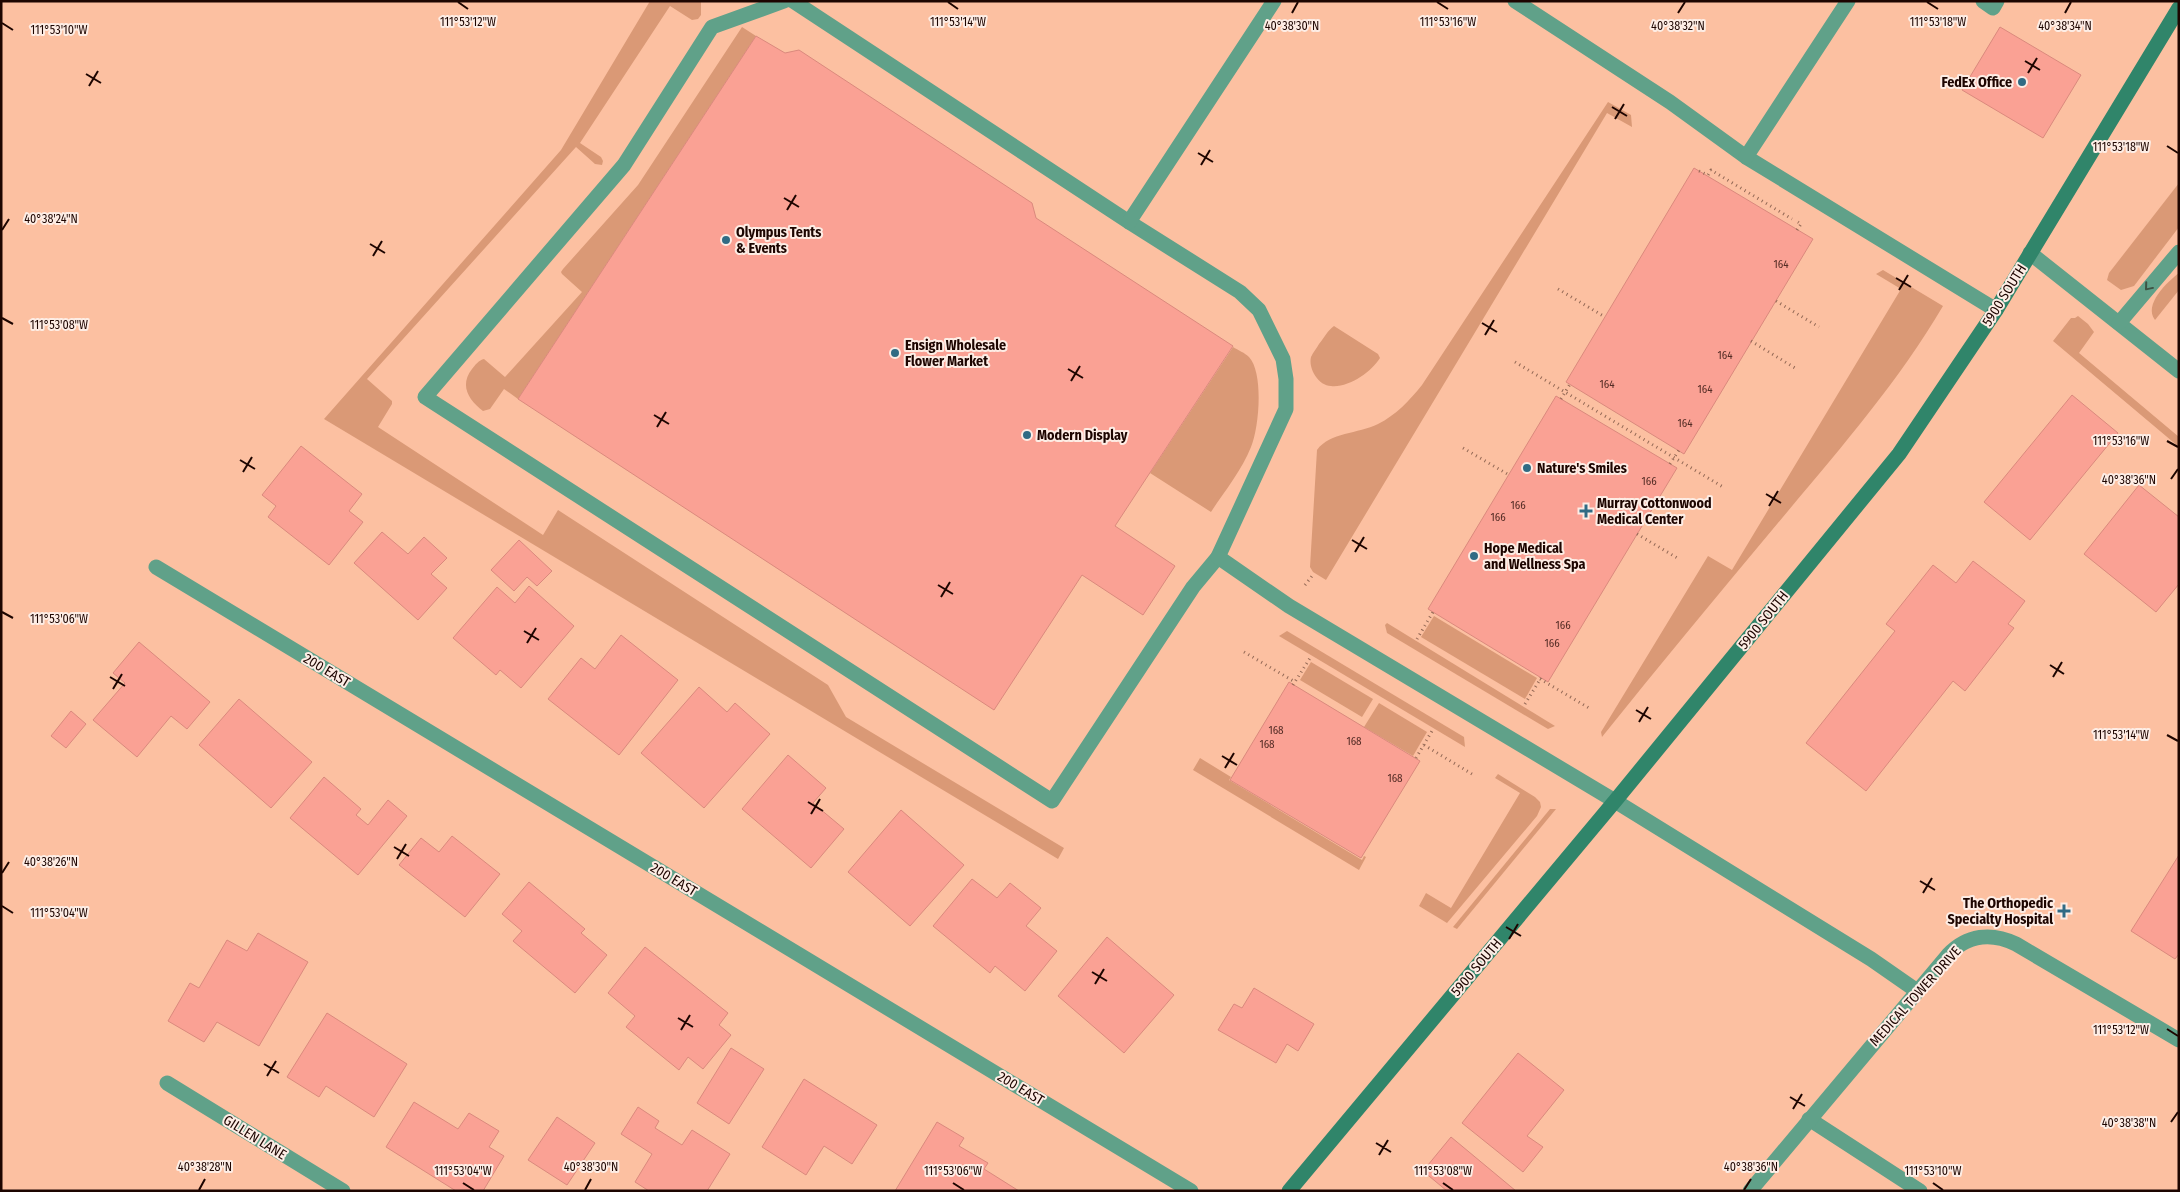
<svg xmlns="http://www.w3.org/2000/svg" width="2180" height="1192" viewBox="0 0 2180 1192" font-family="'Fira Sans Condensed',sans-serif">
	<rect width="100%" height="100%" fill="#fcc0a1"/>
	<g fill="#da9976">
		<polygon points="650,1 701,1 701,15 698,19 692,20 670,6 580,143 601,157 603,161 602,165 595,164 576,147 367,379 392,401 392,404 378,427 543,535 558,510 828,685 846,717 1064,848 1058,859 324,419 561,150"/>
		<path d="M 742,27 L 756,36 L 518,399 L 504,389 L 490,409 L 483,411 C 469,400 459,386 472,369 C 475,365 479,360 484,359 L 505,377 L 582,292 L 562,274 L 561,272 L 563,269 L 638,185 Z"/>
		<path d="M 1608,102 L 1631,115 L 1632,127 L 1607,113 L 1326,580 L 1313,572 L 1310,567 L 1317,450 C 1330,432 1358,434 1378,424 C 1396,415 1409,401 1422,385 Z"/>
		<polygon points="2179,183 2179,227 2134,286 2121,290 2107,280 2109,273"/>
		<path d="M 1883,270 L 1943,306 C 1898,382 1844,444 1788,511 C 1725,586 1663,661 1602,737 L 1601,732 L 1708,556 L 1732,570 L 1901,289 L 1876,274 Z"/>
		<path d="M 2179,273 L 2179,290 L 2155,320 C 2143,305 2167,282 2179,273 Z"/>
		<polygon points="2078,316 2088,324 2094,332 2079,353 2179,437 2179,447 2053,341 2071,318 2075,318"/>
		<path d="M 1334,326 L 1378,354 L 1380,358 C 1371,372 1349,388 1331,386 C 1319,386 1308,369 1311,357 C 1313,352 1317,348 1319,344 C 1324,338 1328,330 1334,326 Z"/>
		<path d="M 1233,347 C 1238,350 1245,353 1249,357 C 1264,373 1259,428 1251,447 C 1242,470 1224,492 1211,512 L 1150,473 Z"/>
		<polygon points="1434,616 1537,678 1525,699 1421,637"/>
		<polygon points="1387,623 1555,726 1548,729 1387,633 1385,625"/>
		<polygon points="1287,631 1464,737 1465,747 1279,636"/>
		<polygon points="1311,662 1373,699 1362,717 1300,680"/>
		<polygon points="1379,703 1427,732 1413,756 1364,727"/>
		<polygon points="1200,758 1231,777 1229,780 1362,860 1364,856 1366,857 1359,870 1193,770"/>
		<polygon points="1498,774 1535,797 1540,802 1541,807 1537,816 1447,923 1419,906 1426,893 1451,908 1520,793 1495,778"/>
		<polygon points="1550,809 1556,809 1457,929 1453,927"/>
	</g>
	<g fill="#faa194" stroke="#da897d">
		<polygon points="2000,27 2081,75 2043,138 1962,90"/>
		<polygon points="756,36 785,53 799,50 1032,203 1036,218 1233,346 1115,526 1175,566 1143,615 1082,575 994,710 518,399"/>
		<polygon points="1694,168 1813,239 1684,454 1566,382"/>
		<polygon points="2072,395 2118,433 2030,540 1984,502"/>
		<polygon points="1556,396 1677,468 1548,682 1428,609"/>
		<polygon points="301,446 362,494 349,511 363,522 329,565 268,517 276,506 262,495"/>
		<polygon points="2139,485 2179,517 2179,584 2156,612 2084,554"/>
		<polygon points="382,532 408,554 424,537 447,558 431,574 447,588 418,620 354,563"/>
		<polygon points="519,540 552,571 537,586 527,577 514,591 491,570"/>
		<polygon points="1973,561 2025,601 2008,624 2014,628 1965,691 1953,681 1866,791 1806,743 1895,631 1886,624 1933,565 1956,583"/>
		<polygon points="529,586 574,626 521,688 500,670 496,675 453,638 497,587 515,603"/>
		<polygon points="621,635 678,680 619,755 548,699 581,658 595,669"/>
		<polygon points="139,642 210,702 187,729 171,716 137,757 93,720 125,683 113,673"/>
		<polygon points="1289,682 1420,761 1361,858 1230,780"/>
		<polygon points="699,687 727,712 735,703 770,734 704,808 641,753"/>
		<polygon points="239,699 312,762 271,808 199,745"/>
		<polygon points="71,711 86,724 66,748 51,736"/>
		<polygon points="788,755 826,788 813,803 844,829 811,868 742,809"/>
		<polygon points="324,777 361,809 356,815 368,825 388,800 407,816 358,875 290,818"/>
		<polygon points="901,810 964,865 910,926 848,872"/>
		<polygon points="452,836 500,874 465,917 399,865 421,838 439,852"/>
		<polygon points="2179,855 2179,954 2175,959 2131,931"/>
		<polygon points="972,879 997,898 1010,883 1041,908 1026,926 1057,951 1025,991 995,966 990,973 933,926"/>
		<polygon points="529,882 585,929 581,933 607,955 575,993 513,941 522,931 502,914"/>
		<polygon points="258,933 308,962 259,1046 217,1022 204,1042 168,1021 190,983 199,988 227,940 247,951"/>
		<polygon points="1107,937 1174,995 1124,1053 1058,996"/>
		<polygon points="645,947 728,1013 719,1025 731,1035 703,1069 688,1057 679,1070 626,1027 635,1016 608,993"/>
		<polygon points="1254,988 1314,1024 1298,1051 1287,1044 1276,1063 1218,1030 1234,1004 1242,1008"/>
		<polygon points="327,1013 407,1064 374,1117 326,1086 319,1097 287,1077"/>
		<polygon points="731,1048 764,1069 729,1124 697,1103"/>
		<polygon points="1518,1053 1564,1090 1527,1136 1543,1147 1523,1172 1462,1123"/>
		<polygon points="804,1079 877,1125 852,1164 824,1146 806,1175 762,1147"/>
		<polygon points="414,1102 458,1129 469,1113 499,1131 489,1147 504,1156 483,1191 456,1191 386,1147"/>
		<polygon points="638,1107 659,1121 655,1128 682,1145 692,1130 730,1154 707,1191 649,1191 635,1182 652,1154 621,1134"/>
		<polygon points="557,1117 595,1143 567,1185 528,1160"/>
		<polygon points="937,1122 964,1138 959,1146 988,1163 984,1169 1019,1191 895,1191"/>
		<polygon points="1451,1137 1516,1191 1447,1191 1423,1171"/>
	</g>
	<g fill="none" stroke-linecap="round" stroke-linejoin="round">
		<g stroke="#936855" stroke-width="3" stroke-dasharray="1 4" stroke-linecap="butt">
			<polyline points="1699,171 1708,175 1711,170 1792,219"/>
			<polyline points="1797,230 1801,224 1798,222"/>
			<polyline points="1558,289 1605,317"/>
			<polyline points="1776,301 1819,327"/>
			<polyline points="1751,341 1795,368"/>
			<polyline points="1515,362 1723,487"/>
			<polyline points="1561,399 1570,384"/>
			<polyline points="1463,448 1509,475"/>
			<polyline points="1670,464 1679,450"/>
			<polyline points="1637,534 1679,559"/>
			<polyline points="1305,585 1312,576"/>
			<polyline points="1417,639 1433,612"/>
			<polyline points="1244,652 1295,682"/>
			<polyline points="1540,679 1589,708"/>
			<polyline points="1293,685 1310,658"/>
			<polyline points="1525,704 1541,678"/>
			<polyline points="1424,745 1472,774"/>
			<polyline points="1416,758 1432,731"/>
		</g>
		<g stroke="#60a189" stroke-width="15">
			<polyline points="784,1 712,27 624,165 425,397 1052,801 1193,587 1218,557 1286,409 1286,379 1283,359 1259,310 1240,292 1129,222 793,1"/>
			<polyline points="1515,1 1670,102 1746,157 1996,310"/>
			<polyline points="1983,1 1993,8 1997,1"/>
			<polyline points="1746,157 1848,1"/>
			<polyline points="1129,222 1274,1"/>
			<polyline points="2030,253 2179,371"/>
			<polyline points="2119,323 2179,252"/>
			<polyline points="1218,557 1289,606 1615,801 1871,959 1917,991"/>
			<polyline points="1809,1119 1920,1191"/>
		</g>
		<g stroke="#60a189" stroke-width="15">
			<polyline points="156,567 1191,1191"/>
			<polyline points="167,1083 343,1191"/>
			<path d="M 1750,1191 L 1948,955 C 1967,935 1991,932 2016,944 L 2179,1040"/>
		</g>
		<polyline stroke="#30856a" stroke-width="15" points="1289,1191 1615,801 1899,454 1996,310 2179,8"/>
	</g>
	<defs><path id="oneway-chevron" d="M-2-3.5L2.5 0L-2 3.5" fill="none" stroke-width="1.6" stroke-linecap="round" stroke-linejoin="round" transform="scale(1.25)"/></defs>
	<use stroke="#3e5344" href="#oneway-chevron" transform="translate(2148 287) rotate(130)"/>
	<path fill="none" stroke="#1d0500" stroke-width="2" d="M 458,2 L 468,9M 948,2 L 958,9M 1437,2 L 1448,9M 1927,2 L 1938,9M 1292,13 L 1298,2M 1678,13 L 1685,2M 2065,13 L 2071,2M 2,23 L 13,30M 2025,61 L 2040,70M 2028,73 L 2037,58M 86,74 L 101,83M 89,86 L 98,71M 1612,107 L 1627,116M 1615,119 L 1624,104M 2167,146 L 2178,153M 1198,153 L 1213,162M 1201,165 L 1210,150M 784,198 L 799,207M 787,210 L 796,195M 2,230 L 9,219M 370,244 L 385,253M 373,256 L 382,241M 1896,278 L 1911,287M 1899,290 L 1908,275M 2,318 L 13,324M 1482,323 L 1497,332M 1485,335 L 1494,320M 1068,369 L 1083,378M 1071,381 L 1080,366M 654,415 L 669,424M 657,427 L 666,412M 2167,441 L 2178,447M 240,460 L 255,469M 243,472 L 252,457M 2171,479 L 2178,469M 1766,494 L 1781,503M 1769,506 L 1778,491M 1352,540 L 1367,549M 1355,552 L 1364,537M 938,585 L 953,594M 941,597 L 950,582M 2,612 L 13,618M 524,631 L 539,640M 527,643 L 536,628M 2050,665 L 2064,674M 110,677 L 125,686M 2053,677 L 2062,662M 113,689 L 122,674M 1636,710 L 1651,719M 1639,722 L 1648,707M 2167,735 L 2178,741M 1222,756 L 1237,765M 1225,768 L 1234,753M 808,802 L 823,811M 811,814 L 820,799M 394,847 L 409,856M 397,859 L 406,844M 2,873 L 9,862M 1920,881 L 1935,890M 1923,893 L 1932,878M 2,906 L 13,913M 1506,927 L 1521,936M 1509,939 L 1518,924M 1092,972 L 1107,981M 1095,984 L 1104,969M 678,1018 L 693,1027M 2167,1029 L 2178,1036M 681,1030 L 690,1015M 264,1064 L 279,1073M 267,1076 L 276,1061M 1790,1097 L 1805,1106M 1793,1109 L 1802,1094M 2171,1122 L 2178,1112M 1376,1143 L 1391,1152M 1379,1155 L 1388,1140M 463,1183 L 474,1190M 953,1183 L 964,1190M 1443,1183 L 1453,1190M 1933,1183 L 1943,1190M 199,1190 L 205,1179M 585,1190 L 591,1179M 1744,1190 L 1751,1179"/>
	<g fill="#316b84" stroke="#fdede5" stroke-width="2">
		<circle cx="2022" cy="82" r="5"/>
		<circle cx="726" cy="240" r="5"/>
		<circle cx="895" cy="353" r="5"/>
		<circle cx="1027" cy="435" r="5"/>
		<circle cx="1527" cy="468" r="5"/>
		<path d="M1583.5 503.5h5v5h5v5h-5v5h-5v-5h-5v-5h5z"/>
		<circle cx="1474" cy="556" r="5"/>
		<path d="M2061.5 903.5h5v5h5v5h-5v5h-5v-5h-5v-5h5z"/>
	</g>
	<g text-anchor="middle" stroke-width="4" stroke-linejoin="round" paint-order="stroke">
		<g font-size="11" fill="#542c25">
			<text x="1781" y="268">164</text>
			<text x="1725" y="359">164</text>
			<text x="1607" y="388">164</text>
			<text x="1705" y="393">164</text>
			<text x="1685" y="427">164</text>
			<text x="1649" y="485">166</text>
			<text x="1518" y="509">166</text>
			<text x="1498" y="521">166</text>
			<text x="1563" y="629">166</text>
			<text x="1552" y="647">166</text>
			<text x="1276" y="734">168</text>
			<text x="1354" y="745">168</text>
			<text x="1267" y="748">168</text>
			<text x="1395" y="782">168</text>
		</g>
		<g font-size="14" font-weight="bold" fill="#1d0500" stroke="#fdede5" text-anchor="start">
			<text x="2012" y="87" text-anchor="end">FedEx Office</text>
			<text x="736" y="237">Olympus Tents<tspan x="736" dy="16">&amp; Events</tspan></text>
			<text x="905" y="350">Ensign Wholesale<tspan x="905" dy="16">Flower Market</tspan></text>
			<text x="1037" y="440">Modern Display</text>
			<text x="1537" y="473">Nature's Smiles</text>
			<text x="1597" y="508">Murray Cottonwood<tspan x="1597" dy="16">Medical Center</tspan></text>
			<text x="1484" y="553">Hope Medical<tspan x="1484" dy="16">and Wellness Spa</tspan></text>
			<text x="2053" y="908" text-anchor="end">The Orthopedic<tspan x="2053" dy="16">Specialty Hospital</tspan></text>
		</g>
		<g font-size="14" fill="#1d0500" stroke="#fdede5">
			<text transform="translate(2004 295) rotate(-58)" y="5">5900 SOUTH</text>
			<text transform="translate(1763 620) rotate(-51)" y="5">5900 SOUTH</text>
			<text transform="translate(327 670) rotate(31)" y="5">200 EAST</text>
			<text transform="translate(674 879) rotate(31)" y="5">200 EAST</text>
			<text transform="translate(1476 967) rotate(-50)" y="5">5900 SOUTH</text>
			<text transform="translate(1915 996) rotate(-48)" y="5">MEDICAL TOWER DRIVE</text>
			<text transform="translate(1021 1088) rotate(31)" y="5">200 EAST</text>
			<text transform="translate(255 1137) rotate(32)" y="5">GILLEN LANE</text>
		</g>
	</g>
	<g font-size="12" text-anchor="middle" fill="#1d0500" stroke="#fdede5" stroke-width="4" stroke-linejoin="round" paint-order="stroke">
		<text x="468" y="26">111°53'12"W</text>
		<text x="958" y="26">111°53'14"W</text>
		<text x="1448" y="26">111°53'16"W</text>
		<text x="1938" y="26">111°53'18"W</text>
		<text x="1292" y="30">40°38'30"N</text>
		<text x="1678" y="30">40°38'32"N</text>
		<text x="2065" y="30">40°38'34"N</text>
		<text x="59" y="34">111°53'10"W</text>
		<text x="2121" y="151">111°53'18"W</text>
		<text x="51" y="223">40°38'24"N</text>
		<text x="59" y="329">111°53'08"W</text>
		<text x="2121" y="445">111°53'16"W</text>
		<text x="2129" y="484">40°38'36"N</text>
		<text x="59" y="623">111°53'06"W</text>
		<text x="2121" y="739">111°53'14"W</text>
		<text x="51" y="866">40°38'26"N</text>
		<text x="59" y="917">111°53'04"W</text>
		<text x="2121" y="1034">111°53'12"W</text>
		<text x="2129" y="1127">40°38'38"N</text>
		<text x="205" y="1171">40°38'28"N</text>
		<text x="591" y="1171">40°38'30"N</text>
		<text x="1751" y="1171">40°38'36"N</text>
		<text x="463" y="1175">111°53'04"W</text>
		<text x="953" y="1175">111°53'06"W</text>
		<text x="1443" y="1175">111°53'08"W</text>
		<text x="1933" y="1175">111°53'10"W</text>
	</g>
	<rect width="2180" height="1192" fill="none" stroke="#1d0500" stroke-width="5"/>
</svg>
